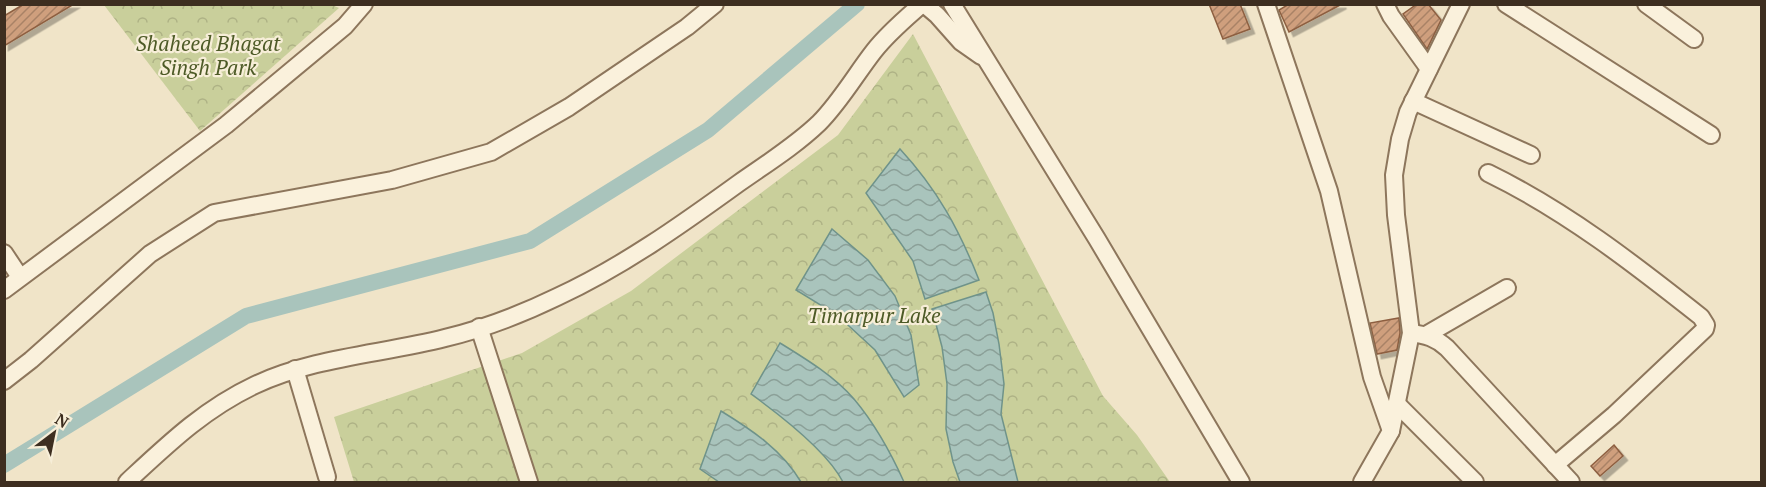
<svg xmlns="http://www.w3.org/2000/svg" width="1766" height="487" viewBox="0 0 1766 487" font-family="'PT Serif',serif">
	<defs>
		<pattern id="park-crowns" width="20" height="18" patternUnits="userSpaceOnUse" patternTransform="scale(1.5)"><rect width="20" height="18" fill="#c9cf9b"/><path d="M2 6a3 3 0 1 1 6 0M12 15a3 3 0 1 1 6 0" fill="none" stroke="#aeb285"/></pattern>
		<pattern id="water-waves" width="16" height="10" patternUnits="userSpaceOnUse" patternTransform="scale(1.5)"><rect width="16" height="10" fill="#a9c4bc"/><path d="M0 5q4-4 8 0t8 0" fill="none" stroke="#8ba098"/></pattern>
		<pattern id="building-hatch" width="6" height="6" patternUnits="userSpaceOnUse" patternTransform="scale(1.5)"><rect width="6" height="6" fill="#cf9f7d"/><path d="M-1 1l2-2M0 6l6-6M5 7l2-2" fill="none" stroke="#a98266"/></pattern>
		<filter id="shadow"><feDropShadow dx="4.5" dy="4.5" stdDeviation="0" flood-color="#0004"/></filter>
	</defs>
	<rect width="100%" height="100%" fill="#f0e4c8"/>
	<g fill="url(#park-crowns)">
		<polygon points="330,4 339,8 200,131 104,5"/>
		<polygon points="913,34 1103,396 1137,435 1170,482 354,482 334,417 522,353 631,291 838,135"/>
	</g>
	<g fill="url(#water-waves)" stroke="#6f938a" stroke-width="1.5">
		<path d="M 900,149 C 937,189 959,229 979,280 L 925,299 L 913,261 L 866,193 Z"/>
		<polygon points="832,229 868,260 895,296 911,335 919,385 904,397 875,350 837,315 796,290"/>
		<polygon points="986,292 993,313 999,344 1004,384 1001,414 1018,482 960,482 953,462 946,429 947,384 942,347 932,309"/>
		<path d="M 780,343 C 806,359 834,376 854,399 C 875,424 891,453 904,482 L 843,482 C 827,451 780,415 751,394 Z"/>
		<path d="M 721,411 C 752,430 782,450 801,482 L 719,482 L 700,469 Z"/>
	</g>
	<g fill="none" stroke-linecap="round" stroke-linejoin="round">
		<polyline stroke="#a9c4bc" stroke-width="16" points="4,465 246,316 530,241 708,130 857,4"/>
	</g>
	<g fill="url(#building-hatch)" stroke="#8d5f41" stroke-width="1.5" filter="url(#shadow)">
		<polygon points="24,4 74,4 4,46 4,16"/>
		<polygon points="1209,4 1240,4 1250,29 1223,39"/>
		<polygon points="1289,4 1342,4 1289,32 1279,10"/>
		<polygon points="1417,4 1428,4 1441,20 1427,49 1403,14"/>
		<polygon points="1399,318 1400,333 1397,350 1377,354 1370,323"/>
		<polygon points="1614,445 1623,456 1600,476 1591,466"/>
	</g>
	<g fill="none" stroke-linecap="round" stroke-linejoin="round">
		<defs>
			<g id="minor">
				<polyline points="924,4 937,15 961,42 981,56"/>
				<polyline points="952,4 1097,239 1241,482"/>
				<polyline points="1266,4 1329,191 1372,377 1391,431 1362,482"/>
				<polyline points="1385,4 1391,16 1429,69"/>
				<polyline points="1506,4 1711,135"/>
				<polyline points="1646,4 1694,39"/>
				<polyline points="1413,101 1531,155"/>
				<path d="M 1488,173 C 1566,211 1634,264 1701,317 L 1706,325 L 1705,329 L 1614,415 L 1555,465"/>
				<polyline points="4,253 20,277"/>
				<polyline points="4,290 226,125 345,26 364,4"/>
				<polyline points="479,327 529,482"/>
				<path d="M 1411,333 C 1426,335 1436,338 1447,348 L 1571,482"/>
				<polyline points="1426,335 1507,288"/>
				<polyline points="295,369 327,477"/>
				<polyline points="4,381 31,360 150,254 214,213 392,180 491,152 569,107 687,27 715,4"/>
				<polyline points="1398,405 1475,482"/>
				<polyline points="1391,431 1411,333 1396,215 1394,175 1400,139 1408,112 1461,4"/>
				<path d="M 127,482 C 168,444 204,409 255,385 C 314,357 383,354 445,338 C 483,329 522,314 557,297 C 622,267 681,225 739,183 C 766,164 795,146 819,123 C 840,102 856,74 874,51 C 888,33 905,19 922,4"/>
			</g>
		</defs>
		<use href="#minor" stroke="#8d765c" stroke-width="20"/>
		<use href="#minor" stroke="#faf1dc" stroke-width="16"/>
	</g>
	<g text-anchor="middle" stroke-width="4.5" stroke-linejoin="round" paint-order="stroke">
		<g font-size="21" font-style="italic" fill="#4d5a26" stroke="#f7eed8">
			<text x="208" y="51">Shaheed Bhagat<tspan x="208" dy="24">Singh Park</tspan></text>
			<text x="874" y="323">Timarpur Lake</text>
		</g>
	</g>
	<rect width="1766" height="487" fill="none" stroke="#3d2e20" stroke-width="12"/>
	<g transform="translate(54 433) rotate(32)" stroke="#f7eed8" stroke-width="4.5" paint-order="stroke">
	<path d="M0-4.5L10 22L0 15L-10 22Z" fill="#3d2e20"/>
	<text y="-9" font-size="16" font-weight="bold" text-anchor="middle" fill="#3d2e20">N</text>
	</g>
</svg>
